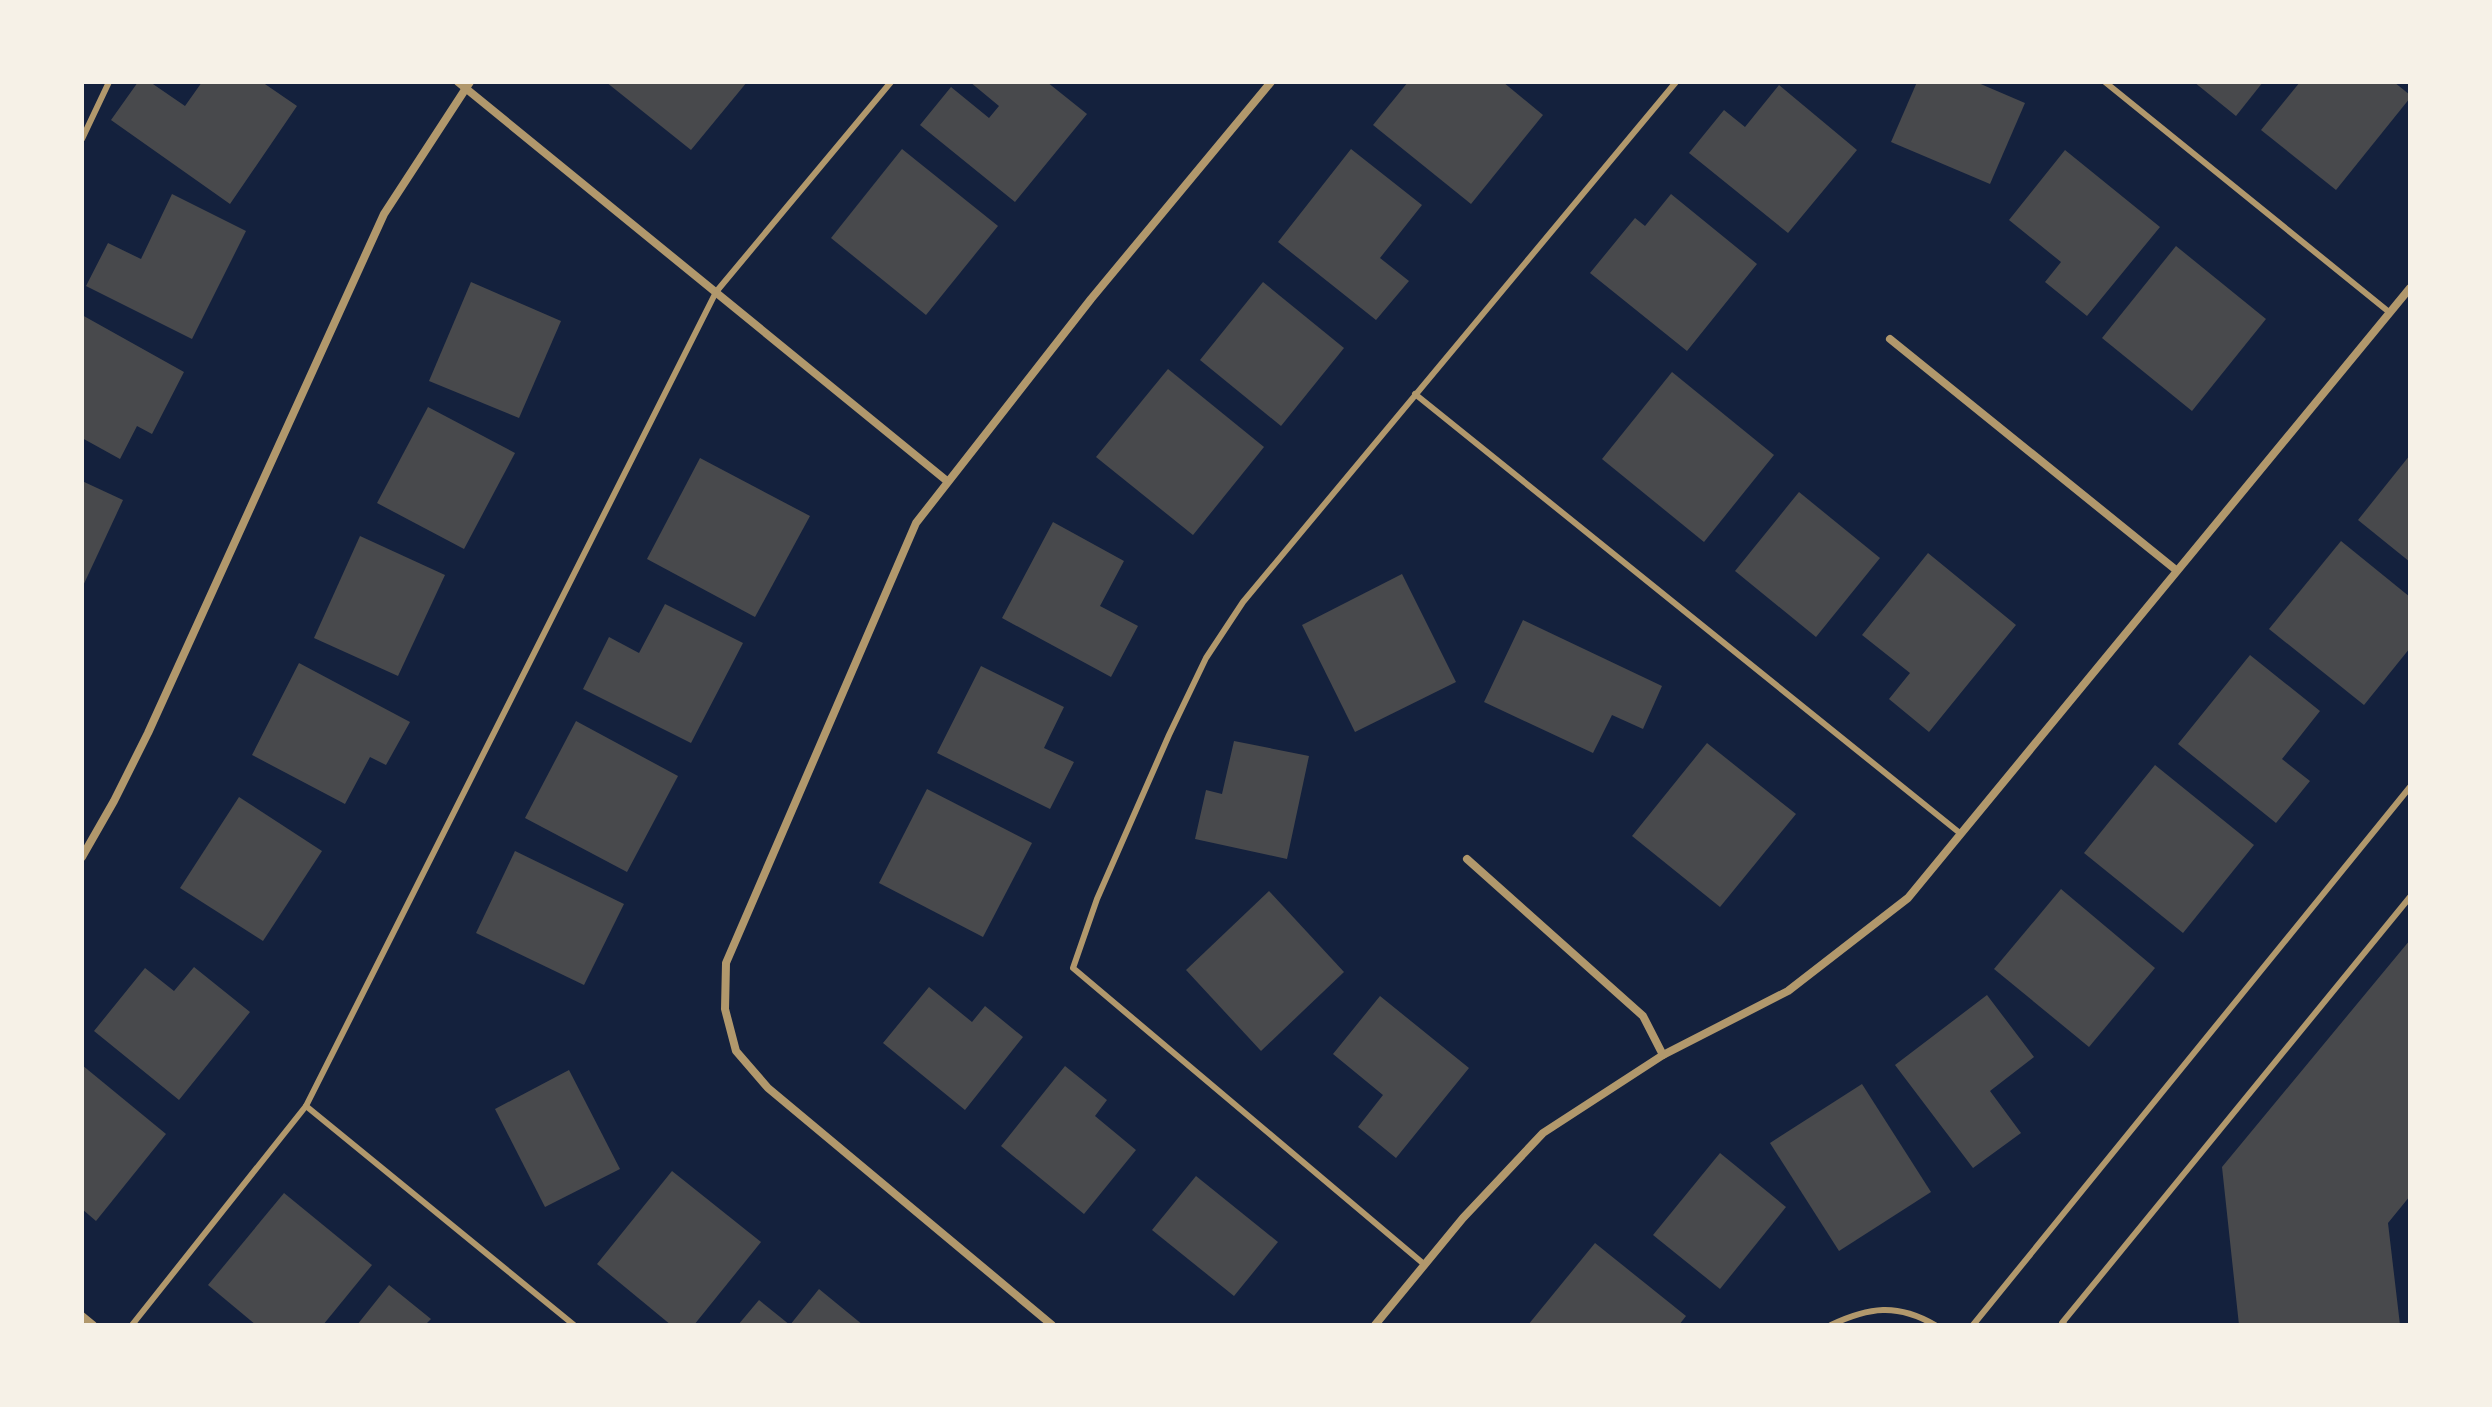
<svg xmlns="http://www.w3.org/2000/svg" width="2492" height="1407" viewBox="0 0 2492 1407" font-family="Poppins,sans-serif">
	<rect width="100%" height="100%" fill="#14213d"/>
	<g fill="#48494c">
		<polygon points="138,82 150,82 185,106 202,82 262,82 297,106 230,204 111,120"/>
		<polygon points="606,82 747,82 691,150"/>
		<polygon points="970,82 1047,82 1087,114 1015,202 920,125 951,87 989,118 999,106"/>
		<polygon points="1408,82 1503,82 1543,115 1471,204 1373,125"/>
		<polygon points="1917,82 1976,82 2025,103 1990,184 1891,142"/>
		<polygon points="2194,82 2263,82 2236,116"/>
		<polygon points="2300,82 2394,82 2410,95 2410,98 2336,190 2261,130"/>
		<polygon points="1779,85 1857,150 1788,233 1689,153 1724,110 1745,127"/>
		<polygon points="902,149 998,226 926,315 831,238"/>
		<polygon points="1351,149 1422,205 1380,258 1409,281 1376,320 1278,242"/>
		<polygon points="2065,150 2160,227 2087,316 2045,282 2061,262 2009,220"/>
		<polygon points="172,194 246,231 192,339 86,286 108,243 141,259"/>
		<polygon points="1671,194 1757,264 1687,351 1590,273 1635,218 1645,226"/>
		<polygon points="2176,246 2266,319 2192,411 2102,338"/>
		<polygon points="471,282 561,321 519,418 429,381"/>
		<polygon points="1263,282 1344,348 1281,426 1200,360"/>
		<polygon points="82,315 184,372 152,434 137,426 120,459 82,438"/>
		<polygon points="1168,369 1264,447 1193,535 1096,457"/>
		<polygon points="1672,372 1774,455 1704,542 1602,459"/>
		<polygon points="428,407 515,453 464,549 377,503"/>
		<polygon points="2410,455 2410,562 2358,520"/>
		<polygon points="700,458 810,516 755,617 647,559"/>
		<polygon points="82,481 123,500 82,588"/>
		<polygon points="1799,492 1880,558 1816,637 1735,571"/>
		<polygon points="1053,522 1124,561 1100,606 1138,626 1111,677 1002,618"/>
		<polygon points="360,536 445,575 398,676 314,638"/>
		<polygon points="2341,541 2410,597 2410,648 2364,705 2269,629"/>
		<polygon points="1928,553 2016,625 1929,732 1889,699 1910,673 1862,635"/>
		<polygon points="1402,574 1456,682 1355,732 1302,625"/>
		<polygon points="665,604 743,643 691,743 583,689 609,637 639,653"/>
		<polygon points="1523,620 1662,686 1643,729 1612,715 1593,753 1484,702"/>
		<polygon points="2250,655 2320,711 2282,759 2310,781 2276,823 2178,744"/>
		<polygon points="299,663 410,722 386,765 370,757 345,804 252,755"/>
		<polygon points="981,666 1064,707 1044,748 1074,762 1050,809 937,753"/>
		<polygon points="576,721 678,776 627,872 525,818"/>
		<polygon points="1234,741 1309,756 1287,859 1195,839 1206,790 1222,794"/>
		<polygon points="1707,743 1796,814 1720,907 1632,836"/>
		<polygon points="2155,765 2254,845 2183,933 2084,853"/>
		<polygon points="927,789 1032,843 983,937 879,883"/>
		<polygon points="239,797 322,851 263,941 180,888"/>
		<polygon points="515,851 624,904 584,985 476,933"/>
		<polygon points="2061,889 2155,968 2089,1047 1994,969"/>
		<polygon points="1269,891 1344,972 1261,1051 1186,970"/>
		<polygon points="2410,940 2410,1196 2388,1223 2400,1325 2239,1325 2222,1167"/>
		<polygon points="194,967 250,1012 179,1100 94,1031 145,968 174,991"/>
		<polygon points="929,987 972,1022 985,1006 1023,1037 965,1110 883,1043"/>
		<polygon points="1987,995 2034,1057 1990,1091 2021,1133 1973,1168 1895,1065"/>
		<polygon points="1380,996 1469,1068 1396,1158 1358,1127 1383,1095 1333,1054"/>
		<polygon points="82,1065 166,1134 96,1221 82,1209"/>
		<polygon points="1065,1066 1107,1100 1095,1116 1136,1150 1084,1214 1001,1146"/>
		<polygon points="569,1070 620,1169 545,1207 495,1109"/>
		<polygon points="1862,1084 1931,1192 1839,1251 1770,1143"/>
		<polygon points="1720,1153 1786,1207 1720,1289 1653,1235"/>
		<polygon points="672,1171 761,1242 694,1325 671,1325 597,1264"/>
		<polygon points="1196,1176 1278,1242 1234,1296 1152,1230"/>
		<polygon points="284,1193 372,1265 323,1325 256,1325 208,1285"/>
		<polygon points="1595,1243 1686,1316 1679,1325 1528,1325"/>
		<polygon points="389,1285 431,1319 427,1323 430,1325 357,1325"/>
		<polygon points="819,1289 863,1325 790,1325"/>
		<polygon points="759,1300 790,1325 738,1325"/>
	</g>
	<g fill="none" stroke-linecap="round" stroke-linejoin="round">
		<g stroke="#b1986c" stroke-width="6">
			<polyline points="2105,82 2389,312"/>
			<polyline points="82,139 109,82"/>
			<polyline points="1415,394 1961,834"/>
			<polyline points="306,1106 574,1325"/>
			<polyline points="1425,1265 1073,968 1097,899 1169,735 1206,658 1243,602 1676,82"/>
			<polyline points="132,1325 306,1106 716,292 891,82"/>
			<path d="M 1831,1325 C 1869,1307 1897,1303 1935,1325"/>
			<polyline points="1973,1325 2410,787"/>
			<polyline points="2065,1325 2062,1323 2410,897"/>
		</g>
		<g stroke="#b1986c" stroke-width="8">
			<polyline points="458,82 947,481"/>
			<polyline points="1890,339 2176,570"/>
			<polyline points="82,857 114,801 148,733 384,214 470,82"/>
			<polyline points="1467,859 1643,1016 1663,1055"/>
			<polyline points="82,1316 93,1325"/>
			<polyline points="1052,1325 768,1088 736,1051 725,1009 726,963 916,523 1091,299 1271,82"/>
			<polyline points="1375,1325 1463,1218 1543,1133 1663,1055 1788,991 1908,898 2410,288"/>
		</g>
	</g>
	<rect width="2492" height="1407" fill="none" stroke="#f6f1e7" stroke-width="168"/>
</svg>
